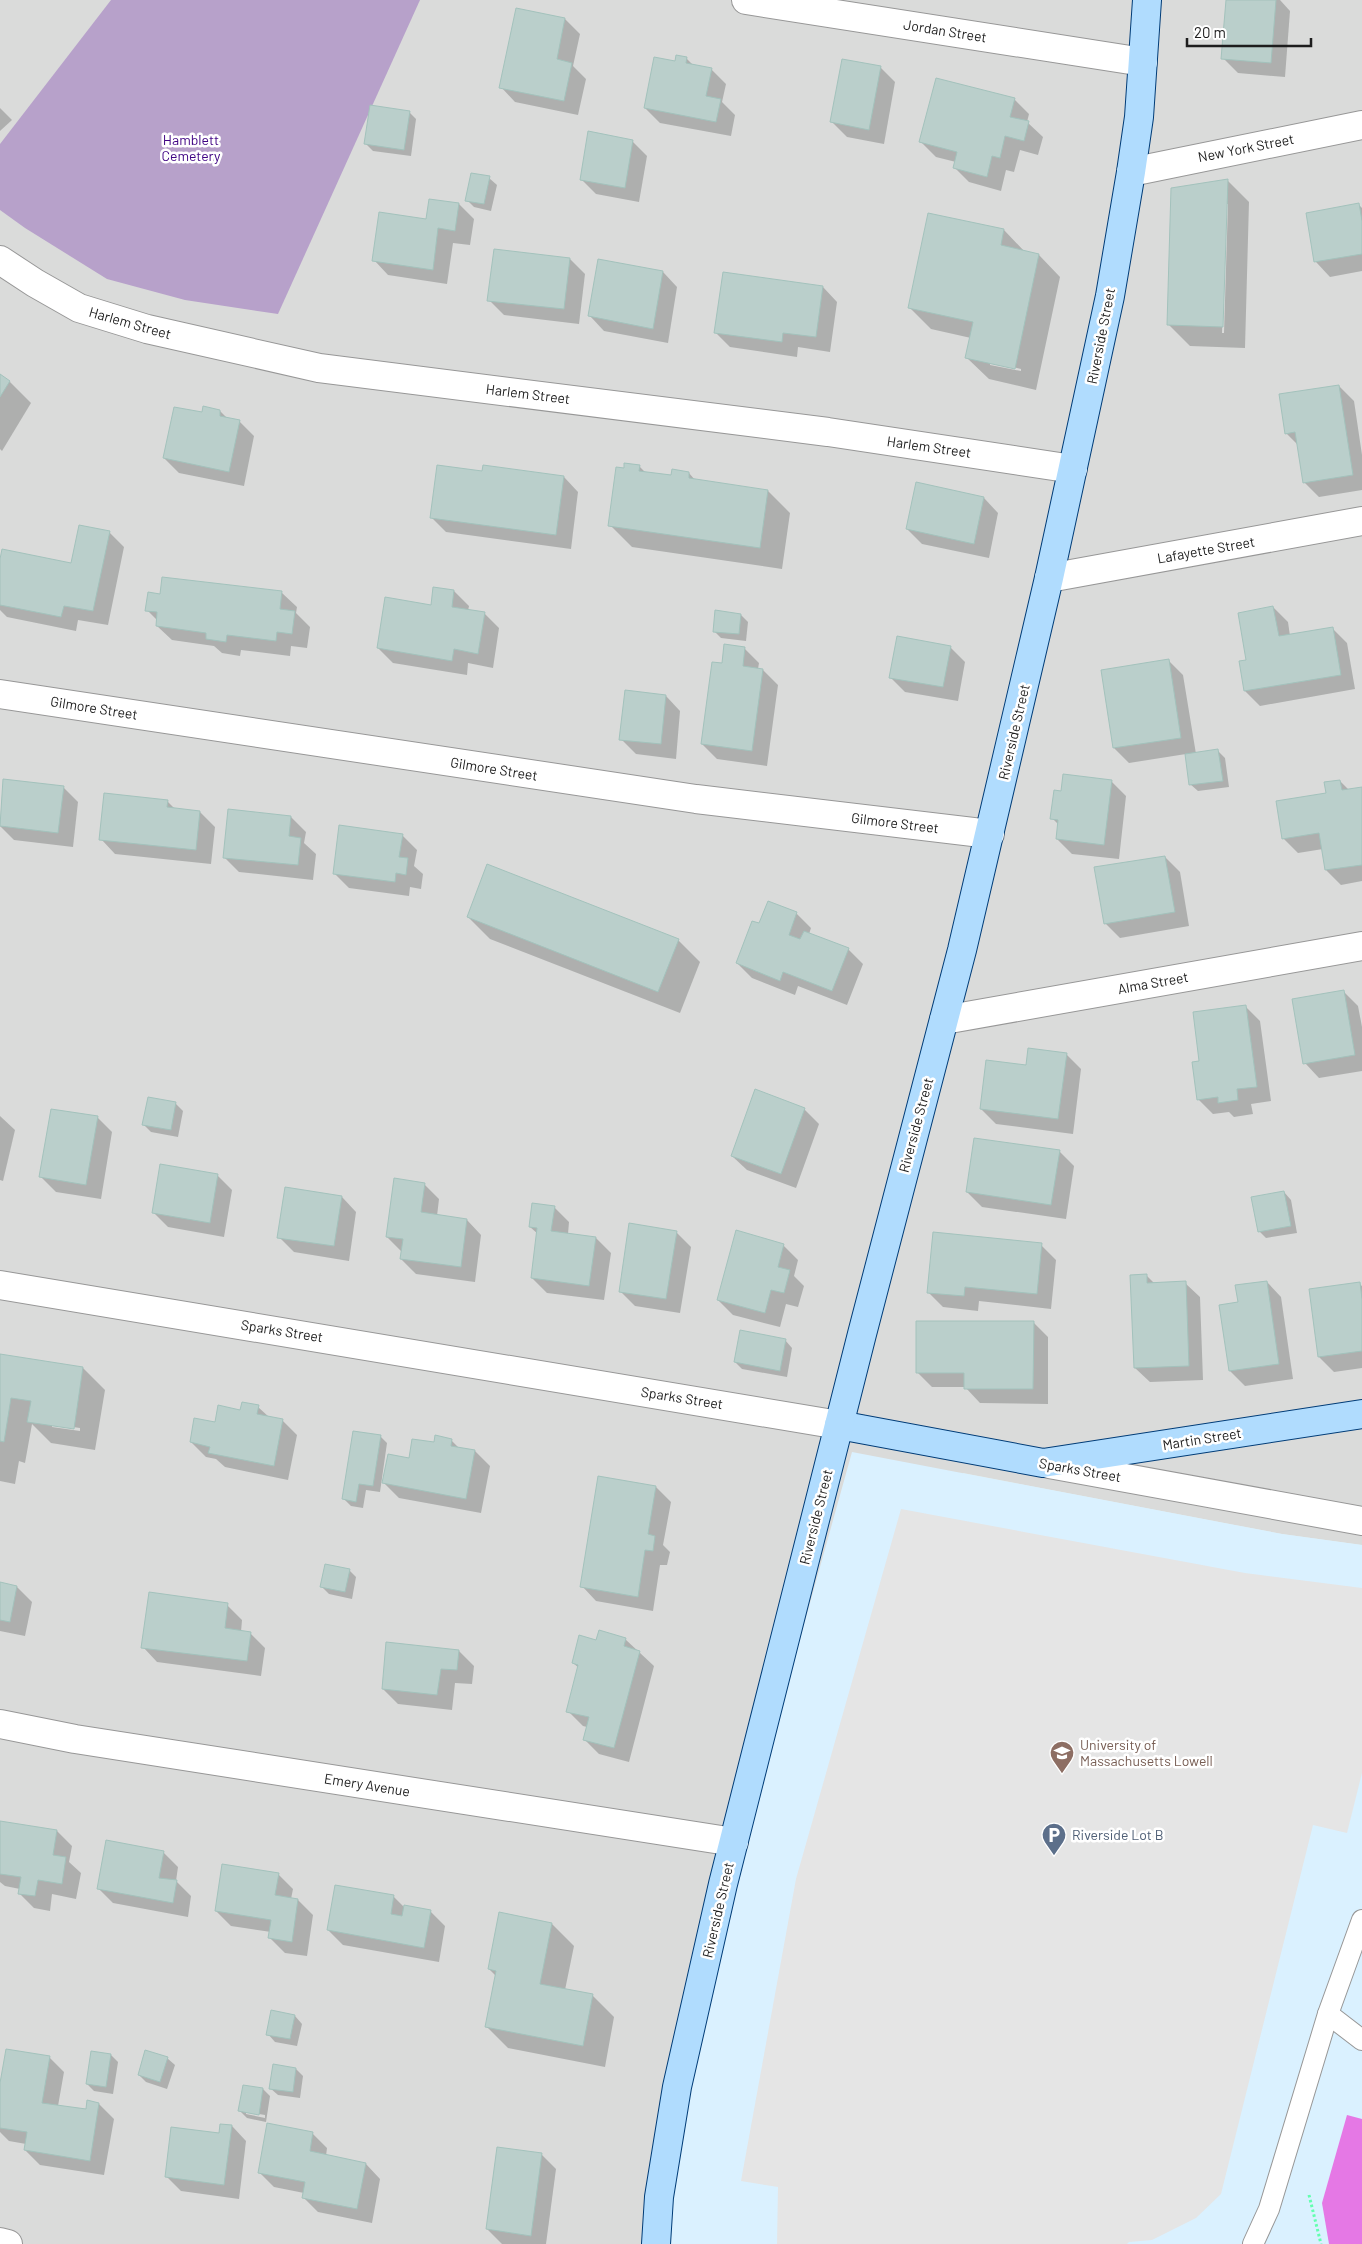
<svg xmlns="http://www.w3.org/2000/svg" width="1362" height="2244" viewBox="0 0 1362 2244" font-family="Barlow,sans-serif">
	<rect width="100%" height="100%" fill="#e1eeef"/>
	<polygon fill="#dadbda" points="0,0 1362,0 1362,1545 1282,1534 963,1473 663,2244 0,2244"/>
	<polygon fill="#daf1ff" points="852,1452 1282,1534 1362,1545 1362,2244 663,2244 680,2134 741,1851"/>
	<polygon fill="#b7a1ca" points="111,0 420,0 278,314 185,300 107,279 25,228 0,210 0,144"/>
	<polygon fill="#e578e5" points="1347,2115 1362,2119 1362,2244 1329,2244 1322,2203"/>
	<polygon fill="#e5e5e5" points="901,1509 1245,1573 1362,1588 1362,1773 1347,1833 1313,1825 1221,2194 1196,2218 1152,2240 1129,2242 1127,2244 777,2244 778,2187 741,2181 796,1879"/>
	<g fill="#0003" fill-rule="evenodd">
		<polygon points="1227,0 1280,0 1290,11 1285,77 1238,73 1223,58"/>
		<polygon points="565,19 580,34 573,66 586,79 578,115 515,102 501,87"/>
		<polygon points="686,58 694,66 711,69 726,84 722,102 735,115 731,136 660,123 645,108 676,62"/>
		<polygon points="880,67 895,82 884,144 847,137 832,122"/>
		<polygon points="1014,99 1029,114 1027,122 1043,137 1038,155 1020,150 1014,172 1006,170 1001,191 969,182 954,167 956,162 936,157 921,142"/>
		<polygon points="0,108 12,120 0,131"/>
		<polygon points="409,112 416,119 411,156 373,151 366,144"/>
		<polygon points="632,141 647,156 639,202 596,194 581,179"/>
		<polygon points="489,178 497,185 491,211 474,207 467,200"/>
		<path d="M 1227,180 L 1249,202 L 1245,348 L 1190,346 L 1168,324 ZM 1226,204 L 1228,204 L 1224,333 L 1222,333 Z"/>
		<polygon points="430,200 459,204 474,219 470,245 453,243 447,284 388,275 374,260 427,220"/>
		<polygon points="1358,204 1362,208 1362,271 1330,277 1316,262"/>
		<path d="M 1004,230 L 1025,252 L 1039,255 L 1060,277 L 1036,390 L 989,379 L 967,358 L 971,338 L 931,329 L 909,307 ZM 990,362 L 1021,369 L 1021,371 L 990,365 Z"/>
		<polygon points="570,259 585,274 579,324 504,315 489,300"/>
		<polygon points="663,272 677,287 668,343 604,331 590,316"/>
		<polygon points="823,287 837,302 830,352 798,347 797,357 730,347 715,332"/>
		<polygon points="0,376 10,382 31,403 2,451 0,449"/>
		<polygon points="1339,386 1354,401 1362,455 1362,490 1319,497 1304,482 1299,446 1286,433"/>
		<polygon points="220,411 228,419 239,421 254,436 244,486 179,473 164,458"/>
		<polygon points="639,466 646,473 671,476 689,473 695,480 768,491 790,513 782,569 632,547 610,525"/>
		<polygon points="484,473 564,477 578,492 571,549 446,532 431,517"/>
		<polygon points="984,498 998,513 989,558 922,544 907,529"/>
		<polygon points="109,532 124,547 108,625 78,620 76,631 7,617 0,610 0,565 72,564"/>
		<polygon points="434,588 454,591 469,606 468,611 484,613 499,628 493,668 468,663 467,675 393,663 378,648 432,606"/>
		<polygon points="282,593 297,607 296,613 310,627 307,648 291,646 290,656 241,650 240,656 222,653 214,646 172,640 157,626 158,621 147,610 161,595"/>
		<polygon points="1273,607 1288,622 1290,636 1332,628 1347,643 1355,689 1260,706 1245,691 1247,661"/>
		<polygon points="741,615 748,622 746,641 721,638 714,631"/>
		<polygon points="950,647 965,662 958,701 905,692 890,677"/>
		<polygon points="744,648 759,663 758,669 763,670 778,685 767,766 717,759 702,744 723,664"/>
		<polygon points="1168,660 1183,675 1196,754 1218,751 1225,758 1229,787 1198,791 1190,784 1186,754 1129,763 1114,748"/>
		<polygon points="666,696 680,711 676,759 636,754 621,739"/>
		<polygon points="5,780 63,787 78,802 73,847 14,840 0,826"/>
		<polygon points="1111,781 1126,796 1119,859 1072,854 1057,839 1059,825 1052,818"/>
		<polygon points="1340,781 1349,790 1362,788 1362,881 1341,885 1326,870 1323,849 1298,853 1283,838"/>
		<polygon points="167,801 175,809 200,812 215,827 211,864 115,854 101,839"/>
		<polygon points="291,817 306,832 304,843 316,854 313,880 239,872 224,857"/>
		<polygon points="402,835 417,850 414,866 423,874 421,889 410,887 409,896 349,888 334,873"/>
		<polygon points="1165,857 1180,872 1189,926 1120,938 1105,923"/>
		<polygon points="796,913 811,928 809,934 848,949 863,964 847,1005 798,986 795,995 752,978 737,963 759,925"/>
		<polygon points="468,917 678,940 700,962 680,1013 490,939"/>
		<polygon points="1343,991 1358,1006 1362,1027 1362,1071 1319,1078 1305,1063"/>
		<polygon points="1245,1006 1260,1021 1271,1101 1251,1104 1253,1114 1234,1117 1229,1112 1213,1114 1198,1099 1201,1062"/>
		<polygon points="1066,1054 1081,1069 1073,1134 996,1124 981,1109 1027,1066"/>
		<polygon points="175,1103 183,1111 178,1137 151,1132 144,1125"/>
		<polygon points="804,1109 819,1124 796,1188 747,1170 732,1156"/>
		<polygon points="0,1116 15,1130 3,1181 0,1180"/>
		<polygon points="97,1117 112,1132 101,1199 56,1192 41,1177"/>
		<polygon points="1059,1151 1074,1166 1066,1219 982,1207 967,1192"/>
		<polygon points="217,1175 232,1190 224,1237 168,1227 153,1212"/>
		<polygon points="424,1184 439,1199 437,1216 467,1220 481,1235 475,1282 416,1274 401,1259 402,1252 387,1237"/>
		<polygon points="1284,1192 1291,1200 1297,1233 1266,1238 1259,1231"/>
		<polygon points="342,1197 356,1212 349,1261 294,1252 279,1237"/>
		<polygon points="554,1207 569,1222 568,1234 596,1238 611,1253 604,1300 547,1293 532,1278 538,1234 530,1227"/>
		<polygon points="676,1232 691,1247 680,1313 635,1306 620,1291"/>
		<polygon points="783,1245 798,1260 794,1276 804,1286 798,1307 786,1304 780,1327 733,1315 718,1300"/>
		<polygon points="1041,1245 1056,1260 1051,1309 979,1301 978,1311 943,1307 928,1292"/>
		<polygon points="1147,1276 1155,1284 1185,1283 1200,1297 1203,1380 1150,1382 1135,1368"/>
		<polygon points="1267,1282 1281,1297 1293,1379 1245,1386 1230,1371 1239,1303"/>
		<polygon points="1359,1284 1362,1286 1362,1368 1334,1372 1319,1357"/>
		<polygon points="1033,1322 1048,1337 1048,1404 980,1403 965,1387 932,1387 917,1372"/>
		<polygon points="785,1340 792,1348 787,1377 742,1369 735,1362"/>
		<path d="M 0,1355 L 83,1368 L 105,1390 L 95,1450 L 51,1443 L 32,1424 L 25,1463 L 19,1461 L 15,1484 L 0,1481 ZM 52,1424 L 80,1428 L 80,1431 L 52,1427 Z"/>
		<polygon points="258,1407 269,1417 282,1420 297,1435 288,1480 225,1467 216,1459 206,1457 191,1442 216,1424 241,1412"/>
		<polygon points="380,1436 387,1443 380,1492 366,1490 363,1508 351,1506 344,1499"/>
		<polygon points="451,1440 460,1449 475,1451 490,1466 481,1513 399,1498 384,1483 410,1459 435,1444"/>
		<polygon points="656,1487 671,1502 663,1545 670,1552 667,1565 660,1565 653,1611 596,1601 582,1586"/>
		<polygon points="349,1570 356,1577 352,1599 329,1594 322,1587"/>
		<polygon points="0,1584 17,1587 32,1602 25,1636 0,1631"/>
		<polygon points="227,1605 242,1620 241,1632 250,1633 265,1648 261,1676 157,1662 143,1647"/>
		<polygon points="625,1639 654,1666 629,1762 599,1754 584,1739 587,1727 583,1726 568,1711 579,1668 573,1663 597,1641"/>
		<polygon points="459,1651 474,1666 472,1684 455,1683 452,1710 398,1704 383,1689"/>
		<polygon points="0,1822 57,1831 72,1846 69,1862 81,1873 76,1899 52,1894 50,1911 34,1908 19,1893 20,1889 5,1886 0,1882"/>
		<polygon points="163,1852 178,1867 176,1881 191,1896 188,1917 113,1903 98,1888"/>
		<polygon points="278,1874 293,1889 291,1899 298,1900 313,1915 307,1956 285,1953 270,1938 271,1932 231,1926 216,1911"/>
		<polygon points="393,1896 404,1907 430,1911 445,1926 439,1962 343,1945 328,1930"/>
		<polygon points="552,1924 574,1946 565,1990 592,1995 614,2017 605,2067 508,2048 486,2026 496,1976 489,1969"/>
		<polygon points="272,2012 295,2016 302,2024 297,2046 275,2042 268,2034"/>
		<polygon points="92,2052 111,2055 118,2062 113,2094 94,2091 87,2084"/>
		<polygon points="49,2057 64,2072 58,2106 87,2111 99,2104 114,2119 104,2175 40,2165 25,2150 26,2144 9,2141 0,2132 0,2090"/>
		<polygon points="167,2058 175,2065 167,2089 146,2082 139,2075"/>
		<polygon points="296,2069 303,2076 300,2098 278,2095 270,2088"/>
		<path d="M 263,2089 L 270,2096 L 266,2122 L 247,2118 L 240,2111 ZM 246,2112 L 265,2115 L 265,2118 L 246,2114 Z"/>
		<polygon points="232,2126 246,2141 239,2199 181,2191 166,2176"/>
		<polygon points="312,2133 327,2148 326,2156 366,2164 380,2179 372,2223 318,2212 303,2197 304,2193 274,2187 259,2172"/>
		<polygon points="541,2154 556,2169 546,2244 502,2244 487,2229"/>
	</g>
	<g fill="#bacfcb" stroke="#a3c2bc">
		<polygon points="1226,0 1276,0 1271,63 1221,59"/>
		<polygon points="516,8 565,18 557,59 572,63 564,101 499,88"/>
		<polygon points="676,55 687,57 686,63 712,68 706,96 721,99 716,122 644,108 654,57 675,61"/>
		<polygon points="842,59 881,66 869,130 830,122"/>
		<polygon points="936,78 1015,98 1010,117 1029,121 1024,141 1005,136 1000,158 992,156 987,177 953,168 957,152 919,142"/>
		<polygon points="370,105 410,111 404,150 364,144"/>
		<polygon points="588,131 633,140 625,188 580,180"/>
		<polygon points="471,173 490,176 484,204 465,201"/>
		<polygon points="1228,179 1223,327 1167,325 1171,188"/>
		<polygon points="429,199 459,203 455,231 438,228 433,270 372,261 379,212 426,219"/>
		<polygon points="1359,203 1362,221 1362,254 1314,262 1306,213"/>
		<polygon points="928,213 1004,229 1001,245 1039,254 1015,369 965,358 973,322 908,308"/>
		<polygon points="494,249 570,258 564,309 487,301"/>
		<polygon points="598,259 663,271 653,329 588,316"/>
		<polygon points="723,272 823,286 816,337 783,333 782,342 714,333"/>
		<polygon points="0,374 10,381 0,397"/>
		<polygon points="1339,385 1353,475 1303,483 1295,432 1285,434 1279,394"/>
		<polygon points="203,406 220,410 220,416 240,420 229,472 163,458 174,407 202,412"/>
		<polygon points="624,463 640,465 639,471 671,475 672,469 689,472 689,478 768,490 760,548 608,526 616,467 624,468"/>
		<polygon points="437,465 482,471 483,465 564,476 556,535 430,518"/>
		<polygon points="916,482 984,497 974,544 906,529"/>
		<polygon points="79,525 110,531 93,611 64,606 61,617 0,605 0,559 2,549 71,563"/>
		<polygon points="162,577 282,591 280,609 295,611 292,634 277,632 276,641 227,635 226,642 206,639 206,633 156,626 157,612 145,611 148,592 160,594"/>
		<polygon points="433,587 454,590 452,607 485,612 478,654 454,649 452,661 377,648 385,597 431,605"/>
		<polygon points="1273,606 1279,636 1333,627 1341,675 1244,691 1239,661 1246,660 1238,613"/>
		<polygon points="715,610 741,614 739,634 713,632"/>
		<polygon points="897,636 951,646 943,687 889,678"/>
		<polygon points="724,644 745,647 743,666 763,669 752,751 701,744 712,662 722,663"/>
		<polygon points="1169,659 1181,738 1113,748 1101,670"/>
		<polygon points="625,690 666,695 661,744 619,740"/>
		<polygon points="1218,749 1223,781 1189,785 1185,754"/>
		<polygon points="1063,774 1112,780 1104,845 1056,839 1058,820 1050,819 1054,790 1061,791"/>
		<polygon points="3,779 64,786 58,833 0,826"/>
		<polygon points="1340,780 1342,790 1362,787 1362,865 1325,870 1319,833 1282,839 1276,801 1326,793 1324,782"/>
		<polygon points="104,793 168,800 167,807 200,811 196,850 99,840"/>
		<polygon points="228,809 291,816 289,836 301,838 298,865 223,858"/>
		<polygon points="339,825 403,834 399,857 408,858 406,875 396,873 395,882 333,874"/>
		<polygon points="1165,856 1175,912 1104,924 1094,867"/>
		<polygon points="487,864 679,939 658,992 467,917"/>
		<polygon points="768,901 797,912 789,935 800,939 804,931 849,948 832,991 783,972 780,981 736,963 752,921 759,923"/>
		<polygon points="1344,990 1355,1055 1303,1064 1292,999"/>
		<polygon points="1246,1005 1257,1087 1237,1089 1238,1100 1218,1103 1218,1097 1197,1100 1192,1062 1199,1061 1193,1012"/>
		<polygon points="1028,1048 1067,1053 1058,1119 980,1109 986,1060 1026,1065"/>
		<polygon points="755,1089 805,1108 781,1174 731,1156"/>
		<polygon points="148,1097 176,1102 171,1130 142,1125"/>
		<polygon points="51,1109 98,1116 86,1185 39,1177"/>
		<polygon points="974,1138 1060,1150 1051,1205 966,1192"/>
		<polygon points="160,1164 218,1174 210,1223 152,1213"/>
		<polygon points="394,1178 425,1183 421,1212 467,1219 461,1267 400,1259 403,1239 386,1237"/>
		<polygon points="285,1187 342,1196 334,1246 277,1238"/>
		<polygon points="1284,1191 1291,1226 1258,1232 1251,1197"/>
		<polygon points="532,1203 555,1206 551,1231 596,1237 589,1286 531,1278 537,1228 529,1227"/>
		<polygon points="629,1223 677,1231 666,1299 619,1292"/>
		<polygon points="736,1230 784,1244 778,1267 790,1270 784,1293 771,1290 765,1313 717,1300"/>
		<polygon points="933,1232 1042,1243 1037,1294 965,1287 964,1296 927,1293"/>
		<polygon points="1147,1274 1147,1283 1186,1281 1189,1366 1134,1368 1130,1275"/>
		<polygon points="1267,1281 1279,1364 1229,1371 1219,1305 1238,1302 1235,1285"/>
		<polygon points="1360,1282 1362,1299 1362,1351 1318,1357 1309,1289"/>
		<polygon points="916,1321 1034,1321 1033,1389 964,1389 964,1373 916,1373"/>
		<polygon points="740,1330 786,1339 780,1371 734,1362"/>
		<polygon points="0,1354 83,1367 74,1429 27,1422 31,1401 11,1398 4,1442 0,1441"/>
		<polygon points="242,1402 259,1405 257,1414 283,1419 274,1466 208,1453 210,1447 190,1442 194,1418 215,1422 218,1405 240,1410"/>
		<polygon points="353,1431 381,1435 373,1486 359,1484 356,1502 342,1499"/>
		<polygon points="435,1435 452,1439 451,1446 475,1450 466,1499 382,1483 388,1454 409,1458 412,1439 434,1442"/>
		<polygon points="598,1476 656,1486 648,1534 655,1536 653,1551 645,1550 638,1597 580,1587"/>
		<polygon points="325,1564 350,1569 345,1592 320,1587"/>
		<polygon points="0,1582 17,1586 10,1622 0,1620"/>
		<polygon points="149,1592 228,1603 225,1628 251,1632 247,1661 141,1648"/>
		<polygon points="599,1630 626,1638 624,1646 640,1651 614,1748 583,1740 589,1717 566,1712 578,1665 572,1663 579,1635 596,1640"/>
		<polygon points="386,1642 459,1650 457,1670 441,1669 437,1695 382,1689"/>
		<polygon points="0,1821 57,1830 53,1855 66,1857 62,1884 38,1880 35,1896 18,1894 21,1877 0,1874"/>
		<polygon points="106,1840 164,1851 159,1878 177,1880 173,1903 97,1889"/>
		<polygon points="222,1864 279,1873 275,1895 298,1899 292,1942 268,1938 271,1920 215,1911"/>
		<polygon points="335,1885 394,1895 391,1914 402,1916 404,1905 431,1910 424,1948 327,1930"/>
		<polygon points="499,1912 552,1923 540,1984 593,1994 583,2046 485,2027 496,1971 488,1969"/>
		<polygon points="271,2010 295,2015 290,2039 266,2035"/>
		<polygon points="6,2049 50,2056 42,2103 86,2109 87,2100 99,2103 90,2161 24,2150 27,2132 0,2128 0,2083"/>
		<polygon points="145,2050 168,2057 160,2082 138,2075"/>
		<polygon points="91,2051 111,2054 106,2087 86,2084"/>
		<polygon points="273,2064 296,2068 293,2092 269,2089"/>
		<polygon points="243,2085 263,2088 259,2115 238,2111"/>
		<polygon points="267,2123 313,2132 310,2151 366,2163 357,2209 302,2198 305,2182 258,2173"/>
		<polygon points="220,2124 232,2125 224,2185 165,2177 171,2127 219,2133"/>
		<polygon points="497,2147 542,2153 531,2236 486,2229"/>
	</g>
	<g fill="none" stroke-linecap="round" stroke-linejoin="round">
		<defs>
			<g id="lane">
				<polyline points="1328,2014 1362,2040"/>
				<polyline points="1253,2244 1269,2209 1328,2014 1362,1920"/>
			</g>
			<g id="street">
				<polyline points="746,0 1143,62"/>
				<polyline points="1131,172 1362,125"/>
				<polyline points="0,260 35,283 79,308 147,329 319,368 828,432 1073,469"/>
				<polyline points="1049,578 1362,521"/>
				<polyline points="0,694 696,799 990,834"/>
				<polyline points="944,1020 1362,946"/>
				<polyline points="0,1285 839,1425"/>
				<polyline points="1049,1464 1362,1521"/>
				<polyline points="0,1724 75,1739 734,1842"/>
				<polyline points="0,2242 8,2244"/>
			</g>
			<g id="secondary">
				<polyline points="839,1425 1043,1463 1362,1414"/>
				<polyline points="656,2244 659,2197 677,2087 723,1884 862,1334 962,950 1049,578 1110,296 1131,172 1139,117 1147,0"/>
			</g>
		</defs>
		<use href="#lane" stroke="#979797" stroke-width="22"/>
		<use href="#street" stroke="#979797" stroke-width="30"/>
		<use href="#secondary" stroke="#003c77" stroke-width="30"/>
		<polyline stroke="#62ffaf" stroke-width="3" stroke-dasharray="2.5 2.5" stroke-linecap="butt" points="1309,2195 1321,2244"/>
		<use href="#lane" stroke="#fff" stroke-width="20"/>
		<use href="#street" stroke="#fff" stroke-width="28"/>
		<use href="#secondary" stroke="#b0dcfe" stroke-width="28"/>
	</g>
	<defs>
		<symbol id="university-pin" viewBox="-11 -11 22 30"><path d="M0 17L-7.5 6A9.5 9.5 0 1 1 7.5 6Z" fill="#8d6e63" stroke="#fff"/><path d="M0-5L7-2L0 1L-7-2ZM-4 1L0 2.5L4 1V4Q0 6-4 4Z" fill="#fff"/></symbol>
		<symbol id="parking-pin" viewBox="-11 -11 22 30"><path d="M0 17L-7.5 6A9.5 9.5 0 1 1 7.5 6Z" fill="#5c6f8a" stroke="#fff"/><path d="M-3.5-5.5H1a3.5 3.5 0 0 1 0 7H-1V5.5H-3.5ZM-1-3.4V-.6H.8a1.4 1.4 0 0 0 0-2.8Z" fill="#fff"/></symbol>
	</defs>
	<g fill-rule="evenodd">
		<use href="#university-pin" x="1048" y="1739" width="28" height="38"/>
		<use href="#parking-pin" x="1040" y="1821" width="28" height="38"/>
	</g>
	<g text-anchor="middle" stroke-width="5" stroke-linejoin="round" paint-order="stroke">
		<g font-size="14" fill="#1d1d1d" stroke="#fff">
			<text transform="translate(945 31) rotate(9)" y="5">Jordan Street</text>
			<text transform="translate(1246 148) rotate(-11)" y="5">New York Street</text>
			<text transform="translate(130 323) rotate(16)" y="5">Harlem Street</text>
			<text transform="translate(1101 336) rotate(-79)" y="5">Riverside Street</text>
			<text transform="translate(528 394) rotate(7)" y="5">Harlem Street</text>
			<text transform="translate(929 447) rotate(8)" y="5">Harlem Street</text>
			<text transform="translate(1206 550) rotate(-10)" y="5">Lafayette Street</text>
			<text transform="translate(94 708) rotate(9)" y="5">Gilmore Street</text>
			<text transform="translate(1014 732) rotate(-77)" y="5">Riverside Street</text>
			<text transform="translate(494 769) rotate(9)" y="5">Gilmore Street</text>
			<text transform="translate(895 823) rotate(7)" y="5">Gilmore Street</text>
			<text transform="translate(1153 983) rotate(-10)" y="5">Alma Street</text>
			<text transform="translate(916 1125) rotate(-75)" y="5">Riverside Street</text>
			<text transform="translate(282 1331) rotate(9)" y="5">Sparks Street</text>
			<text transform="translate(682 1398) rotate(9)" y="5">Sparks Street</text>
			<text transform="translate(1202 1439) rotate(-9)" y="5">Martin Street</text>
			<text transform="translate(1080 1470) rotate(10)" y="5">Sparks Street</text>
			<text transform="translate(816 1517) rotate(-76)" y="5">Riverside Street</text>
			<text transform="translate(367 1785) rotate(9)" y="5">Emery Avenue</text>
			<text transform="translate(718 1910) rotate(-77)" y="5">Riverside Street</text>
		</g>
		<g font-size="14" fill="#3f0383" stroke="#fff">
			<text x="191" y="145">Hamblett<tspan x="191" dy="16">Cemetery</tspan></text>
		</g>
		<g font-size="14" fill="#785e54" stroke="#fff" text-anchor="start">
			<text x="1080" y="1750">University of<tspan x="1080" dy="16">Massachusetts Lowell</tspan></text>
		</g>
		<g font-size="14" fill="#4e5e75" stroke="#fff" text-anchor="start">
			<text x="1072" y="1840">Riverside Lot B</text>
		</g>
	</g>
	<path d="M1187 38v8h124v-8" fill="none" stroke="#1d1d1d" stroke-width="2.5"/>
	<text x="1194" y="38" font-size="15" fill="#1d1d1d" stroke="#ffffff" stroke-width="4" paint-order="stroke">20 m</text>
</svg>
